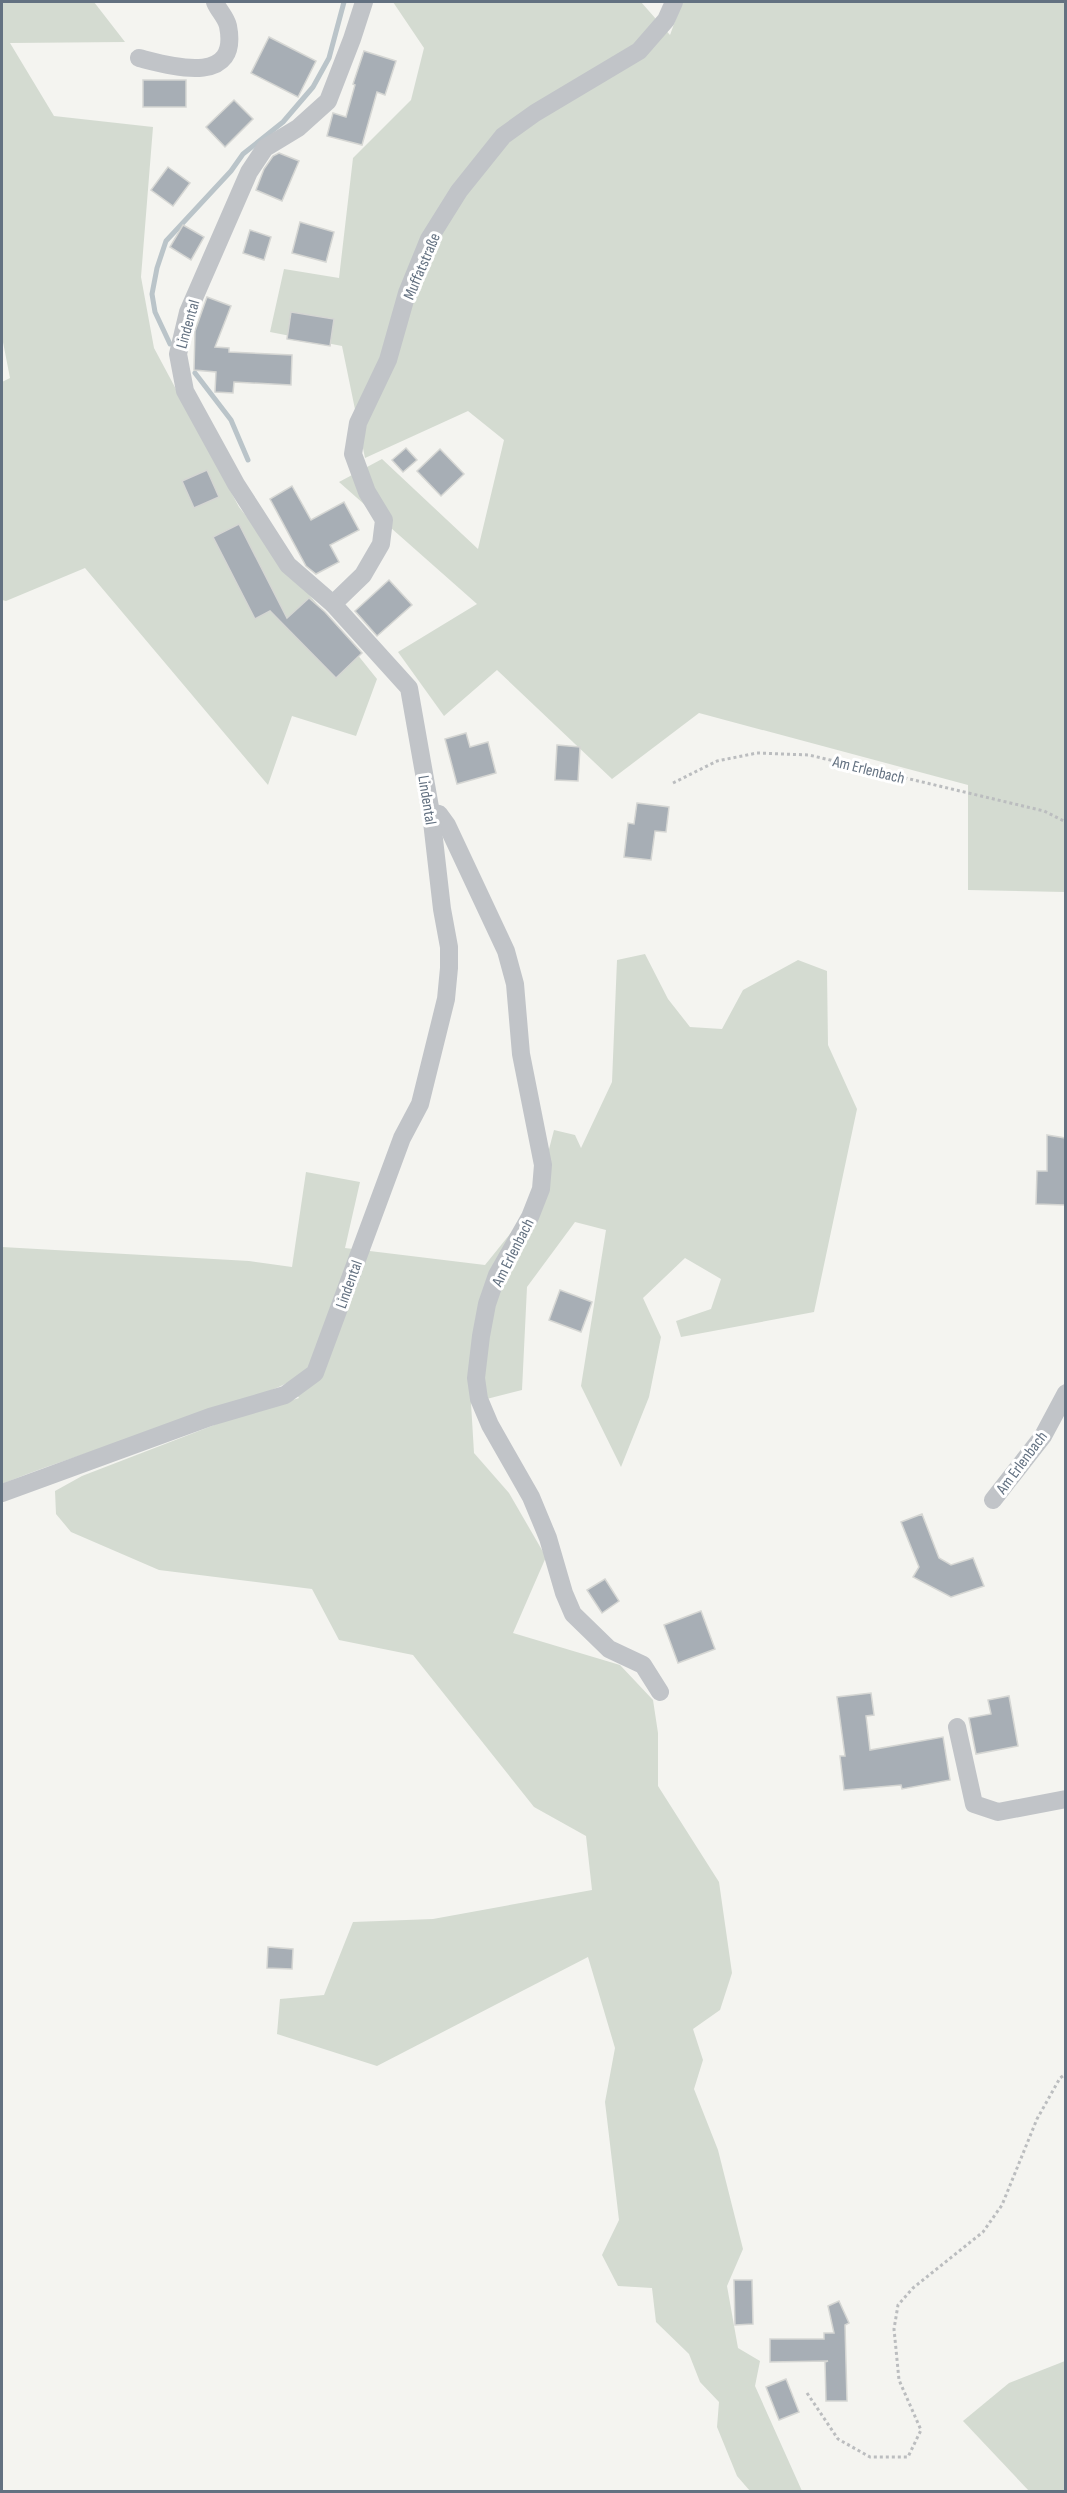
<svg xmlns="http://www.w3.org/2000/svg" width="1067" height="2493" viewBox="0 0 1067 2493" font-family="'Sofia Sans Condensed',sans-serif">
	<rect width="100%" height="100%" fill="#f4f4f0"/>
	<g fill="#d4dbd1">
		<polygon points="2,2 94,2 125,42 10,43 54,116 153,127 141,277 154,348 239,507 377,679 356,736 292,716 268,785 85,568 6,601 2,600 2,382 10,378 2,337"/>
		<polygon points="393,2 641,2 670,35 682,2 1065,2 1065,892 968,890 968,785 699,713 612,779 497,670 444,716 398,652 477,604 339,482 382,459 478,549 504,440 468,411 365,458 342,346 270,332 284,269 339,278 353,158 411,100 424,48"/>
		<path d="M 645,954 L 668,999 L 690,1027 L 722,1029 L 743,990 L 798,960 L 827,971 L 828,1045 L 857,1109 L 814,1312 L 681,1337 L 676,1321 L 711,1309 L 721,1279 L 685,1258 L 643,1298 L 661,1337 L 649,1397 L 621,1467 L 581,1386 L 606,1230 L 575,1222 L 527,1287 L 522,1390 L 471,1403 L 474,1453 L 509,1493 L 546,1557 L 513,1633 L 620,1665 L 653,1700 L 658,1733 L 658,1786 L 719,1882 L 732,1973 L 720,2010 L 693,2029 L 703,2060 L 694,2089 L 718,2150 L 743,2249 L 727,2286 L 738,2348 L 760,2361 L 755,2386 L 802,2491 L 750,2491 L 737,2476 L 717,2427 L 719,2402 L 700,2382 L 689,2354 L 656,2322 L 652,2288 L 618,2286 L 602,2255 L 619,2220 L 605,2102 L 615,2048 L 588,1957 L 377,2066 L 277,2034 L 280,1999 L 324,1995 L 353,1922 L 433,1919 L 592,1890 L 586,1836 L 534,1807 L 413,1655 L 339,1640 L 312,1589 L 159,1570 L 71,1532 L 56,1514 L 55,1491 L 82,1476 L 222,1422 L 299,1398 L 289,1382 C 253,1400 214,1411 176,1424 C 118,1443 59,1461 2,1484 L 2,1247 L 249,1261 L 292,1267 L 306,1172 L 360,1182 L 345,1248 L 485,1265 L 535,1203 L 554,1130 L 575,1135 L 581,1148 L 612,1082 L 617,960 Z"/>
		<polygon points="1065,2361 1065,2491 1029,2491 963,2421 1009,2383"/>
	</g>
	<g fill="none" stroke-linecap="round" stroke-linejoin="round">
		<g stroke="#bac4c9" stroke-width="5">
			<polyline points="170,344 155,312 152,294 157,268 166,241 231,171 243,154 283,122 313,87 329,58 344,2"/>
			<polyline points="195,373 231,420 248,460"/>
		</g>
	</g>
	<g fill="#a7aeb5" stroke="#d5d6d3" stroke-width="1.5">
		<polygon points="269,37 316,61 298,97 251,73"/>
		<polygon points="364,51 396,61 385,95 377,92 362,145 327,136 333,113 346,117 355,85 353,84"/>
		<rect x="143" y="80" width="43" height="27"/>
		<polygon points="234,100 253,119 225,147 206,127"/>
		<polygon points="279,153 299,161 282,201 256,190 264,169 273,156"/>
		<polygon points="168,167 190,183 173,206 151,190"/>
		<polygon points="300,222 334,232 326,262 292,253"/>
		<polygon points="183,225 204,237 191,260 170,247"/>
		<polygon points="250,230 271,237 264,260 243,253"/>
		<polygon points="207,297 231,306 215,347 229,348 229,352 292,355 291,385 234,382 233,393 215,392 216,372 194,370 195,331"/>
		<polygon points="291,312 334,319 330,346 287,339"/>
		<polygon points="406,448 417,460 403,472 392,460"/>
		<polygon points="440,449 464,474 441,496 417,471"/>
		<polygon points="207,470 219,497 194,508 182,481"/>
		<polygon points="292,486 311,520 344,502 359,530 330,545 339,562 316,574 306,566 270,499"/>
		<polygon points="239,524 287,618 309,598 325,612 362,653 336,678 270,611 255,619 213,537"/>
		<polygon points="389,580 412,605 377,636 355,611"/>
		<polygon points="466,733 470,747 488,742 496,773 457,784 445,739"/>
		<polygon points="557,745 580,747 578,781 555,780"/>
		<polygon points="637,803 669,807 666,832 655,831 651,860 624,857 628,823 634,824"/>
		<polygon points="1047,1135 1065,1138 1065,1205 1036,1204 1037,1171 1047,1171"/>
		<polygon points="560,1290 592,1302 581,1332 549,1320"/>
		<polygon points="922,1514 939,1558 951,1565 973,1558 984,1586 951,1597 913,1577 919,1567 901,1522"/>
		<polygon points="605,1579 619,1601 602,1613 587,1590"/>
		<polygon points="701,1611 715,1649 678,1663 664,1625"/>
		<polygon points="871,1693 874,1715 866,1716 870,1750 943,1737 950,1780 902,1789 901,1785 844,1790 840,1756 845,1756 837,1697"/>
		<polygon points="1009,1696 1018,1746 976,1754 969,1718 991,1714 988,1700"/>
		<polygon points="268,1947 293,1949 292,1969 267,1968"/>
		<polygon points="734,2280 752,2280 753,2324 735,2325"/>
		<polygon points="839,2301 849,2323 845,2325 847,2401 826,2401 825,2362 828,2361 770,2362 770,2339 824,2339 824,2333 834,2333 828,2306"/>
		<polygon points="786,2379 799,2412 779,2420 766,2387"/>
	</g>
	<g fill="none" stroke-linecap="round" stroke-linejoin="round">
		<g stroke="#bbbdbf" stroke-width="3" stroke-dasharray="3 3" stroke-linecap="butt">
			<polyline points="673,783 717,761 757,753 809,755 1044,811 1066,822"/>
			<polyline points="807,2393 838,2439 870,2457 908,2457 921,2430 899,2380 894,2329 898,2305 913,2288 983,2232 1002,2205 1037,2119 1060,2078 1066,2074"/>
		</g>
		<g stroke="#c1c4c8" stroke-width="18">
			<path d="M 139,58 C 171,66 240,87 228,26 C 226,17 218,10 215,2"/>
			<polyline points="333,604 363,575 381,544 384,520 367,492 353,454 358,423 388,360 407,293 429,239 459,191 503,136 535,113 639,51 666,20 674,2"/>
			<polyline points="431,813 439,814 447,825 506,951 515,984 521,1054 543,1165 541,1189 530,1217 497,1275 487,1304 481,1336 476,1378 479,1399 490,1425 531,1497 548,1538 564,1593 573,1614 609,1649 643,1665 660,1692"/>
			<polyline points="2,1493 210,1417 285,1395 315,1373 402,1138 420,1104 446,999 449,968 449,947 442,909 431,813 409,688 333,604 288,565 236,484 185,391 178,354 188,312 249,172 265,148 298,128 328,101 352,39 364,2"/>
			<polyline points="993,1500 1043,1436 1066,1393"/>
			<polyline points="957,1727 974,1804 998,1812 1066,1799"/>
		</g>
	</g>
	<g text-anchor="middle" stroke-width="6" stroke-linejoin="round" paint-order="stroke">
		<g font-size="16" fill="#637181" stroke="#fff">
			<text transform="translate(421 266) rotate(-67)" y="6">Muffatstraße</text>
			<text transform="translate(187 324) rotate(-74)" y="6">Lindental</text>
			<text transform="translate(869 769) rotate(14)" y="6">Am Erlenbach</text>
			<text transform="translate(428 800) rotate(81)" y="6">Lindental</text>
			<text transform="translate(512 1252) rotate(-63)" y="6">Am Erlenbach</text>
			<text transform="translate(348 1284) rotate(-70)" y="6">Lindental</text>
			<text transform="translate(1021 1462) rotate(-53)" y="6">Am Erlenbach</text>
		</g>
	</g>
	<rect width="1067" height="2493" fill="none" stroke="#637181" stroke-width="6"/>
</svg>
